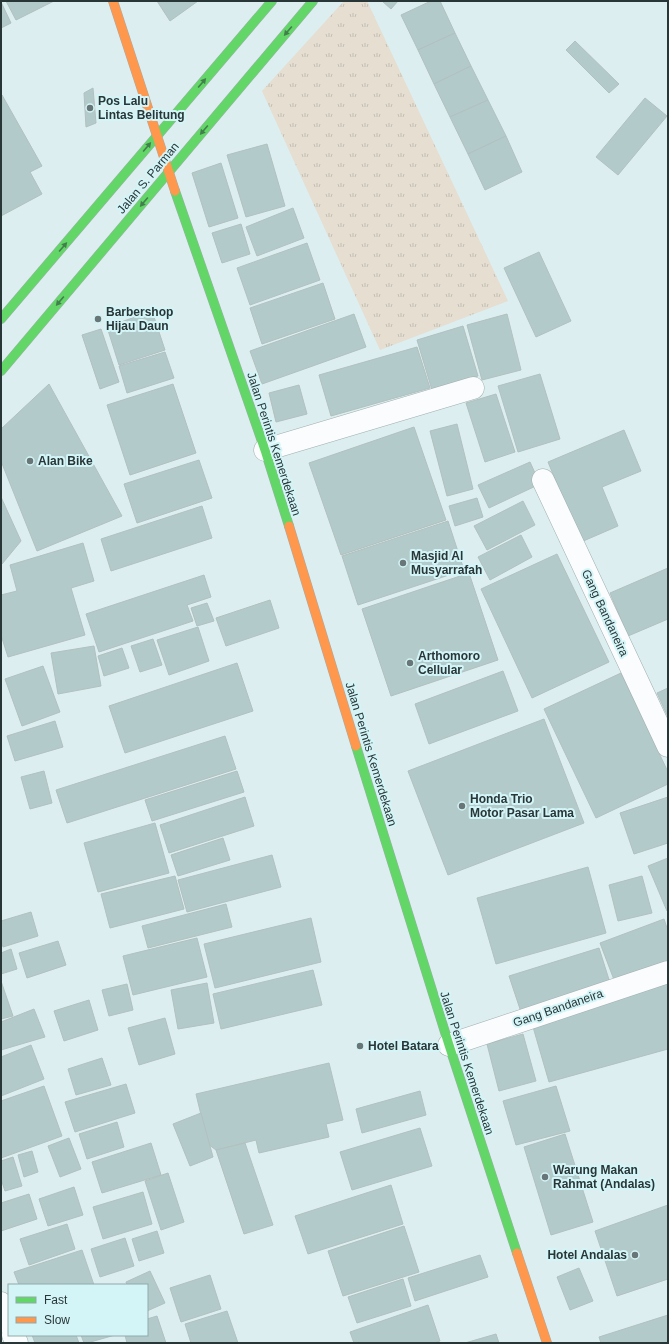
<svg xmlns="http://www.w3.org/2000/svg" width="669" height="1344" viewBox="0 0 669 1344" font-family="Arial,sans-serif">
	<defs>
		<pattern id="grass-tufts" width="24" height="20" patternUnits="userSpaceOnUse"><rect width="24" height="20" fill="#e5ded1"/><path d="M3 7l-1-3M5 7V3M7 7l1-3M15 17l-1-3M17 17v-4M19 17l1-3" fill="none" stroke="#c4bfb4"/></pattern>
	</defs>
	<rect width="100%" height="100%" fill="#dceeef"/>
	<polygon fill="url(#grass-tufts)" points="344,1 367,1 508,301 380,350 262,91"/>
	<g fill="#b3cacb" stroke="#b2c0c0">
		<polygon points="6,1 54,1 16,20"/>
		<polygon points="157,1 198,1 170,21"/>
		<polygon points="382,1 398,1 391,9"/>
		<polygon points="431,1 440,1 455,33 418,50 401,15"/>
		<polygon points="1,2 11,23 1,28"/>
		<polygon points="455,33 471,66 434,84 418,50"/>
		<polygon points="575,41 619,84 609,93 566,50"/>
		<polygon points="471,66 488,100 450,117 434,84"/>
		<polygon points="93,88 96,123 86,127 84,93"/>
		<polygon points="2,95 42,166 30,172 42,194 1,216"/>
		<polygon points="645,98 667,116 618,175 596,157"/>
		<polygon points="488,100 506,136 468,154 450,117"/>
		<polygon points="506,136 522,172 485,190 468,154"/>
		<polygon points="267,144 285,206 246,217 227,155"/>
		<polygon points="221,163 238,218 209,227 192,173"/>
		<polygon points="293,208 304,238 257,256 246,227"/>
		<polygon points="241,224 250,254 222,263 212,233"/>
		<polygon points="307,243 320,280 250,305 237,268"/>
		<polygon points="539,252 571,321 536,337 504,268"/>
		<polygon points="323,283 335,319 262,344 250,308"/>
		<polygon points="152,311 165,350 119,365 107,327"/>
		<polygon points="354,314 366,347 262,384 250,351"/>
		<polygon points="507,314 521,370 482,380 467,325"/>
		<polygon points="463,326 478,376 432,390 417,340"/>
		<polygon points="101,329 119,382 100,389 82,335"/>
		<polygon points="417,347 430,388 331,416 319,375"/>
		<polygon points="165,352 174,378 127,393 119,366"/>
		<polygon points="540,374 560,439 518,452 498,386"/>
		<polygon points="49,384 122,516 37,551 1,461 1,429"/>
		<polygon points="173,384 196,453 130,475 107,405"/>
		<polygon points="299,385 307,414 276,422 269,393"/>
		<polygon points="496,394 515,452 485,462 466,403"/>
		<polygon points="457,424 473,489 447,496 430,431"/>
		<polygon points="414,427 446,520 341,555 309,463"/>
		<polygon points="624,430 641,471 602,487 618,526 581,542 548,462"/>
		<polygon points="199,460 212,498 137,523 124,484"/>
		<polygon points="530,462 540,484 489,508 478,485"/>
		<polygon points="1,497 21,541 2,564 1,564"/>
		<polygon points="477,498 483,517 455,526 449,506"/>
		<polygon points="523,501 535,525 487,550 474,526"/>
		<polygon points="202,506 212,538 111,571 101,539"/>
		<polygon points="448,521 464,570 358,605 342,556"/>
		<polygon points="521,535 532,557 490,580 478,557"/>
		<polygon points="83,543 94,581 71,588 85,635 8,657 1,635 1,595 17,591 10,565"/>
		<polygon points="557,554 609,662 532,698 481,589"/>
		<polygon points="668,568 668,619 628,636 610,593"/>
		<polygon points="469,573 498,660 391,696 362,609"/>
		<polygon points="204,575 211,597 187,605 193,621 99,652 86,614"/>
		<polygon points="270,600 279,628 226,646 216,618"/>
		<polygon points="207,603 214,621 197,626 191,608"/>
		<polygon points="198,627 209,661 169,675 157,640"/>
		<polygon points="153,639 162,665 140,672 131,646"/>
		<polygon points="94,646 101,686 58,694 51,653"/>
		<polygon points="122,648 129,668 104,676 98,656"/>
		<polygon points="237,663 253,711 125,753 109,706"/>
		<polygon points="43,666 60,712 22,726 5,679"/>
		<polygon points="503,671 518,711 429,744 415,704"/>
		<polygon points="621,673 668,772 668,784 596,818 544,709"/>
		<polygon points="668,688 668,717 657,693"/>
		<polygon points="544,719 584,823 448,875 408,771"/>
		<polygon points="55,721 63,747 15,761 7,736"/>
		<polygon points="225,736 236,769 67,823 56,790"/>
		<polygon points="44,771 52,803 30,809 21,777"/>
		<polygon points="237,771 244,792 152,821 145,800"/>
		<polygon points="245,797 254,826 169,853 160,825"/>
		<polygon points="668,797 668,843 634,854 620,813"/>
		<polygon points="155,823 169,873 98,892 84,843"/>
		<polygon points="223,838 230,860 178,876 171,855"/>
		<polygon points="272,855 281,887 187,912 178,880"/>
		<polygon points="668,858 668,910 667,911 648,866"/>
		<polygon points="588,867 606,933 496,964 477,898"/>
		<polygon points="175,876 184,909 110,928 101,894"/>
		<polygon points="642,876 652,913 618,921 609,885"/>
		<polygon points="226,904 232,927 148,948 142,926"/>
		<polygon points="31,912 38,936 3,947 1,940 1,921"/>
		<polygon points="311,918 321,962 215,988 204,944"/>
		<polygon points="664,919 668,931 668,965 616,985 600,943"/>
		<polygon points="197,938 207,977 133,995 123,956"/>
		<polygon points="58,941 66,965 27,978 19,953"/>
		<polygon points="599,948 611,986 522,1015 509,976"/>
		<polygon points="11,949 17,969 1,974 1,953"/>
		<polygon points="313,970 322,1005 221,1029 213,994"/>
		<polygon points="1,981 13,1016 1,1019"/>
		<polygon points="207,983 214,1023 178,1029 171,990"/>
		<polygon points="668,983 668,1049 549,1082 531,1020"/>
		<polygon points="127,984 133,1010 109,1016 102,990"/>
		<polygon points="89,1000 98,1030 64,1041 54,1011"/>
		<polygon points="34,1009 45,1037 1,1050 1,1022"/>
		<polygon points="165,1018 175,1054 139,1065 128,1028"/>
		<polygon points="523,1034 536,1081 499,1091 487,1044"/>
		<polygon points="31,1045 44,1079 1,1096 1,1057"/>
		<polygon points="102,1058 111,1085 76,1095 68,1069"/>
		<polygon points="329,1063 343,1120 326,1124 329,1137 259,1153 256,1140 216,1150 208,1144 196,1094"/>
		<polygon points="126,1084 135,1113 75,1132 65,1102"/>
		<polygon points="44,1086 62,1136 1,1158 1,1101"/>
		<polygon points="556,1086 570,1131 516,1145 503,1101"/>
		<polygon points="420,1091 426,1115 362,1133 356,1109"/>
		<polygon points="201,1113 213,1157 190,1166 173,1124"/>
		<polygon points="117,1122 124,1147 87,1159 79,1134"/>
		<polygon points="420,1128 432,1166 352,1190 340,1152"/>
		<polygon points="565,1134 593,1222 551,1235 524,1147"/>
		<polygon points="69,1138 81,1169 60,1177 48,1146"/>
		<polygon points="151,1143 161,1175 102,1193 92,1162"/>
		<polygon points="245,1143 273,1225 244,1234 216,1150"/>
		<polygon points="32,1151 38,1172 24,1177 18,1155"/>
		<polygon points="13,1157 22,1186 5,1191 1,1179 1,1161"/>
		<polygon points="168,1173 184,1222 161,1230 145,1181"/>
		<polygon points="391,1185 403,1224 308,1254 295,1216"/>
		<polygon points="74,1187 83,1215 48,1226 39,1199"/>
		<polygon points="143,1192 152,1224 103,1239 93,1207"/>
		<polygon points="29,1194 37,1219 1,1231 1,1203"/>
		<polygon points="668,1205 668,1279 617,1296 595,1231"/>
		<polygon points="67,1224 75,1249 29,1265 20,1239"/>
		<polygon points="404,1226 419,1272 343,1296 328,1251"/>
		<polygon points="157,1231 164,1253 139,1261 132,1239"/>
		<polygon points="125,1238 134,1266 100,1277 91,1249"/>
		<polygon points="82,1250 94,1285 19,1285 14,1272"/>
		<polygon points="480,1255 488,1277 415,1301 408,1278"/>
		<polygon points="579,1268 593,1301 570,1310 557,1277"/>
		<polygon points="150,1271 165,1303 147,1311 147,1285 127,1285 126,1282"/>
		<polygon points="210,1275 221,1309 181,1322 170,1288"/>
		<polygon points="403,1279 411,1306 357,1323 348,1297"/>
		<polygon points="428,1305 440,1341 434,1343 354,1343 350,1332"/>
		<polygon points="227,1311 238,1343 191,1343 185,1324"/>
		<polygon points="668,1315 668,1343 601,1343 599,1337"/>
		<polygon points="157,1316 166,1343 127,1343 125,1335 147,1335 147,1319"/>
		<polygon points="496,1334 499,1343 465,1343"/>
		<polygon points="32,1335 76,1335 79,1343 35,1343"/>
		<polygon points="81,1335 115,1335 87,1343 84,1343"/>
	</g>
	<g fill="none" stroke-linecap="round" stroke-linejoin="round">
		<defs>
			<g id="street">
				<polyline points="265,450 473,388"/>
				<polyline points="543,480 668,746"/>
				<polyline points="449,1045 668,972"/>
				<polyline points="1,1303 9,1324"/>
				<polyline points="13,1335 17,1343"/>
			</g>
			<g id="fast">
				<polyline points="175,191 265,450 289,526"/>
				<polyline points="1,319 272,1"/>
				<polyline points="1,371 313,1"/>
				<polyline points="356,746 449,1045 517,1253"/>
			</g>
			<g id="slow">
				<polyline points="113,1 175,191"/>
				<polyline points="289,526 356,746"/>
				<polyline points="517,1253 547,1343"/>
			</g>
		</defs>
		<use href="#street" stroke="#a0aeaf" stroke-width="23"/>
		<use href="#fast" stroke="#a0aeaf" stroke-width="10"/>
		<use href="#slow" stroke="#a0aeaf" stroke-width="10"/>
		<use href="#street" stroke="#fafcfd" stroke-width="22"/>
		<use href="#fast" stroke="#63d668" stroke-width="9"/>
		<use href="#slow" stroke="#ff974d" stroke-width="9"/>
	</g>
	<defs><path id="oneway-solid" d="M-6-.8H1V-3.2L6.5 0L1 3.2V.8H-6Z"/></defs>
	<g fill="#437e4d">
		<use href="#oneway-solid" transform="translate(288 31) rotate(130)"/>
		<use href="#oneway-solid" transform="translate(202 83) rotate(-50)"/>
		<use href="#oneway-solid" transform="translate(204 130) rotate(130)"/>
		<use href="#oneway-solid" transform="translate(147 147) rotate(-50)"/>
		<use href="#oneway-solid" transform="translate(144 202) rotate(130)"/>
		<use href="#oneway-solid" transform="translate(63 247) rotate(-49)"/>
		<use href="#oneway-solid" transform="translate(60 301) rotate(130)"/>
	</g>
	<g fill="#687677" stroke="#d4f5f7" stroke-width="1.5">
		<circle cx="90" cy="108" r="4"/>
		<circle cx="98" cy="319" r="4"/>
		<circle cx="30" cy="461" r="4"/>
		<circle cx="403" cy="563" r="4"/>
		<circle cx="410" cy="663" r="4"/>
		<circle cx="462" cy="806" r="4"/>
		<circle cx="360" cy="1046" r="4"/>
		<circle cx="545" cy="1177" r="4"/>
		<circle cx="635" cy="1255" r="4"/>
	</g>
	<g text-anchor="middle" stroke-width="4" stroke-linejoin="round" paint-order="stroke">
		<g font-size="12" font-weight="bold" fill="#293637" stroke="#d4f5f7" text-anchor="start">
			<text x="98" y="105">Pos Lalu<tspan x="98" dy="14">Lintas Belitung</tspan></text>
			<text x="106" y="316">Barbershop<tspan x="106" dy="14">Hijau Daun</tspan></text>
			<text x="38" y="465">Alan Bike</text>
			<text x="411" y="560">Masjid Al<tspan x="411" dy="14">Musyarrafah</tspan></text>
			<text x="418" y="660">Arthomoro<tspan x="418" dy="14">Cellular</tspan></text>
			<text x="470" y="803">Honda Trio<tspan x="470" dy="14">Motor Pasar Lama</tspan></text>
			<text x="368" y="1050">Hotel Batara</text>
			<text x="553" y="1174">Warung Makan<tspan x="553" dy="14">Rahmat (Andalas)</tspan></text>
			<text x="627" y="1259" text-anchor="end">Hotel Andalas</text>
		</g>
		<g font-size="12" fill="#293637" stroke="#d4f5f7">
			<text transform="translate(148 178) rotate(-50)" y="4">Jalan S. Parman</text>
			<text transform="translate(274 444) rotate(72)" y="4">Jalan Perintis Kemerdekaan</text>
			<text transform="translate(605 613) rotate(65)" y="4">Gang Bandaneira</text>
			<text transform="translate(371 754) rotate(73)" y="4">Jalan Perintis Kemerdekaan</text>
			<text transform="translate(558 1008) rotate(-19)" y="4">Gang Bandaneira</text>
			<text transform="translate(467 1063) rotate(72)" y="4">Jalan Perintis Kemerdekaan</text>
		</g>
	</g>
	<rect width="669" height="1344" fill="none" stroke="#293637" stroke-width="4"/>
	<rect x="8" y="1284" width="140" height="52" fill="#d4f5f7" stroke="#90a9aa"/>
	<rect x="16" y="1297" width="20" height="6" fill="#63d668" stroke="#90a9aa"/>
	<text x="44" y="1304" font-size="12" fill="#293637">Fast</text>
	<rect x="16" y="1317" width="20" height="6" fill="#ff974d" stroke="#90a9aa"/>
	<text x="44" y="1324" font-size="12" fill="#293637">Slow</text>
</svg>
